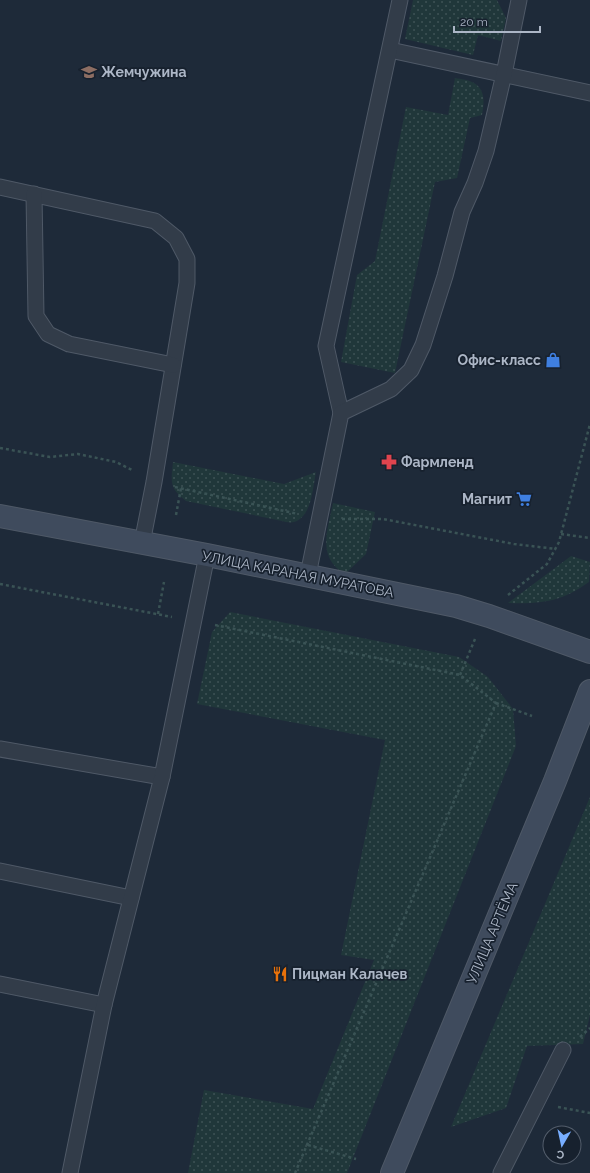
<svg xmlns="http://www.w3.org/2000/svg" width="590" height="1173" viewBox="0 0 590 1173" font-family="Raleway,sans-serif">
	<defs>
		<pattern id="grass-dots" width="8" height="8" patternUnits="userSpaceOnUse"><rect width="8" height="8" fill="#20373a"/><path d="M2 2h.1M6 6h.1" fill="none" stroke="#3e5255" stroke-width="1.8" stroke-linecap="round"/></pattern>
	</defs>
	<rect width="100%" height="100%" fill="#1e2a39"/>
	<g fill="url(#grass-dots)">
		<polygon points="413,0 497,0 506,18 501,41 478,35 473,55 405,39"/>
		<path d="M 455,78 C 461,79 469,80 474,83 C 486,90 484,104 482,115 L 470,118 L 457,178 L 435,182 L 395,373 L 341,362 L 357,275 L 375,261 L 406,107 L 448,115 Z"/>
		<path d="M 173,462 L 284,484 L 316,472 C 313,486 312,517 294,522 C 291,523 285,522 282,521 L 186,501 C 169,488 171,482 173,462 Z"/>
		<path d="M 333,503 L 375,512 L 366,554 L 345,574 C 316,557 328,530 333,503 Z"/>
		<path d="M 571,556 L 590,562 L 589,582 C 561,602 541,604 508,603 Z"/>
		<polygon points="230,612 459,657 488,677 513,709 516,746 347,1173 188,1173 204,1090 313,1109 374,960 341,955 385,740 197,704 212,632"/>
		<polygon points="590,797 590,1015 583,1044 527,1046 506,1108 451,1127"/>
	</g>
	<g fill="none" stroke-linecap="round" stroke-linejoin="round">
		<defs>
			<g id="service">
				<polyline points="390,50 590,93"/>
				<polyline points="0,187 155,221 176,238 187,259 187,283 154,482 142,543"/>
				<polyline points="34,194 36,316 48,334 69,344 173,365"/>
				<polyline points="341,413 326,346 400,0"/>
				<polyline points="308,575 341,413 391,389 411,370 423,345 445,276 462,212 475,183 486,151 504,74 519,0"/>
				<polyline points="0,749 162,777"/>
				<polyline points="0,871 131,898"/>
				<polyline points="0,984 104,1005"/>
				<polyline points="70,1173 104,1005 162,777 207,555"/>
				<polyline points="501,1173 563,1050"/>
			</g>
			<g id="secondary">
				<polyline points="0,516 207,555 456,606 489,616 590,652"/>
				<polyline points="392,1173 555,781 590,691"/>
			</g>
		</defs>
		<use href="#service" stroke="#4f5967" stroke-width="17"/>
		<use href="#secondary" stroke="#4f5967" stroke-width="24"/>
		<g stroke="#3a5355" stroke-width="2.5" stroke-dasharray="3 3" stroke-linecap="butt">
			<polyline points="0,448 50,457 78,454 116,462 134,471"/>
			<polyline points="175,487 298,514"/>
			<polyline points="176,515 181,488"/>
			<polyline points="342,519 383,519 514,544 556,549"/>
			<polyline points="561,534 590,538"/>
			<polyline points="0,584 172,617"/>
			<polyline points="508,595 547,564 559,542 590,424"/>
			<polyline points="158,614 164,582"/>
			<polyline points="215,625 460,675 496,703 295,1173"/>
			<polyline points="460,675 475,639"/>
			<polyline points="496,703 532,716"/>
			<polyline points="580,1037 590,1028"/>
			<polyline points="558,1107 590,1113"/>
			<polyline points="308,1145 356,1159"/>
		</g>
		<use href="#service" stroke="#323c49" stroke-width="15"/>
		<use href="#secondary" stroke="#3f4b5d" stroke-width="22"/>
	</g>
	<defs>
		<symbol id="school-bare" viewBox="-9 -9 18 18"><path d="M0-5L7-2L0 1L-7-2ZM-4 1L0 2.5L4 1V4Q0 6-4 4Z" fill="#8d6e63" stroke="#17212e" stroke-width="2.5" paint-order="stroke"/></symbol>
		<symbol id="shop-bare" viewBox="-9 -9 18 18"><path d="M-5-2.5h2.3a2.7 3.5 0 0 1 5.4 0H5L5.5 6h-11ZM-1.5-2.5h3a1.5 2.3 0 0 0-3 0Z" fill="#3f7fe0" stroke="#17212e" stroke-width="2.5" paint-order="stroke"/></symbol>
		<symbol id="pharmacy-bare" viewBox="-9 -9 18 18"><path d="M-2-6h4v4h4v4h-4v4h-4v-4h-4v-4h4Z" fill="#e0444e" stroke="#17212e" stroke-width="2.5" paint-order="stroke"/></symbol>
		<symbol id="supermarket-bare" viewBox="-9 -9 18 18"><path d="M-6-5.5h2.5l.6 2H6L4.5 2H-2.5L-4.4-4H-6ZM-1.5 3.2a1.3 1.3 0 1 0 .1 0ZM3 3.2a1.3 1.3 0 1 0 .1 0Z" fill="#3f7fe0" stroke="#17212e" stroke-width="2.5" paint-order="stroke"/></symbol>
		<symbol id="restaurant-bare" viewBox="-9 -9 18 18"><path d="M-5-6h1v4h1v-4h1v4h1v-4h1v5L-1.5 .5V6h-2V.5L-5-1ZM5-6V6H3V1.5H1.5Q1.5-4 5-6Z" fill="#e8710a" stroke="#17212e" stroke-width="2.5" paint-order="stroke"/></symbol>
	</defs>
	<g fill-rule="evenodd">
		<use href="#school-bare" x="78" y="61" width="22" height="22"/>
		<use href="#shop-bare" x="542" y="349" width="22" height="22"/>
		<use href="#pharmacy-bare" x="378" y="451" width="22" height="22"/>
		<use href="#supermarket-bare" x="513" y="488" width="22" height="22"/>
		<use href="#restaurant-bare" x="269" y="963" width="22" height="22"/>
	</g>
	<g text-anchor="middle" stroke-width="3.5" stroke-linejoin="round" paint-order="stroke">
		<g font-size="14" font-weight="bold" fill="#acb6c6" stroke="#17212e" text-anchor="start">
			<text x="101" y="77">Жемчужина</text>
			<text x="541" y="365" text-anchor="end">Офис-класс</text>
			<text x="401" y="467">Фармленд</text>
			<text x="512" y="504" text-anchor="end">Магнит</text>
			<text x="292" y="979">Пицман Калачев</text>
		</g>
		<g font-size="14" fill="#acb6c6" stroke="#17212e">
			<text transform="translate(298 574) rotate(11)" y="5">УЛИЦА КАРАНАЯ МУРАТОВА</text>
			<text transform="translate(492 933) rotate(-67)" y="5">УЛИЦА АРТЁМА</text>
		</g>
	</g>
	<g transform="translate(562 1145) rotate(189)"><circle r="19" fill="#17212e" stroke="#535d6b"/>
	<path d="M0-3L7 15L0 10L-7 15Z" fill="#78aeff"/>
	<text y="-6" font-size="11" font-weight="bold" text-anchor="middle" fill="#acb6c6">С</text>
	</g>
	<path d="M454 26v6h86v-6" fill="none" stroke="#acb6c6" stroke-width="2"/>
	<text x="460" y="26" font-size="12" fill="#acb6c6" stroke="#17212e" stroke-width="3" paint-order="stroke">20 m</text>
</svg>
